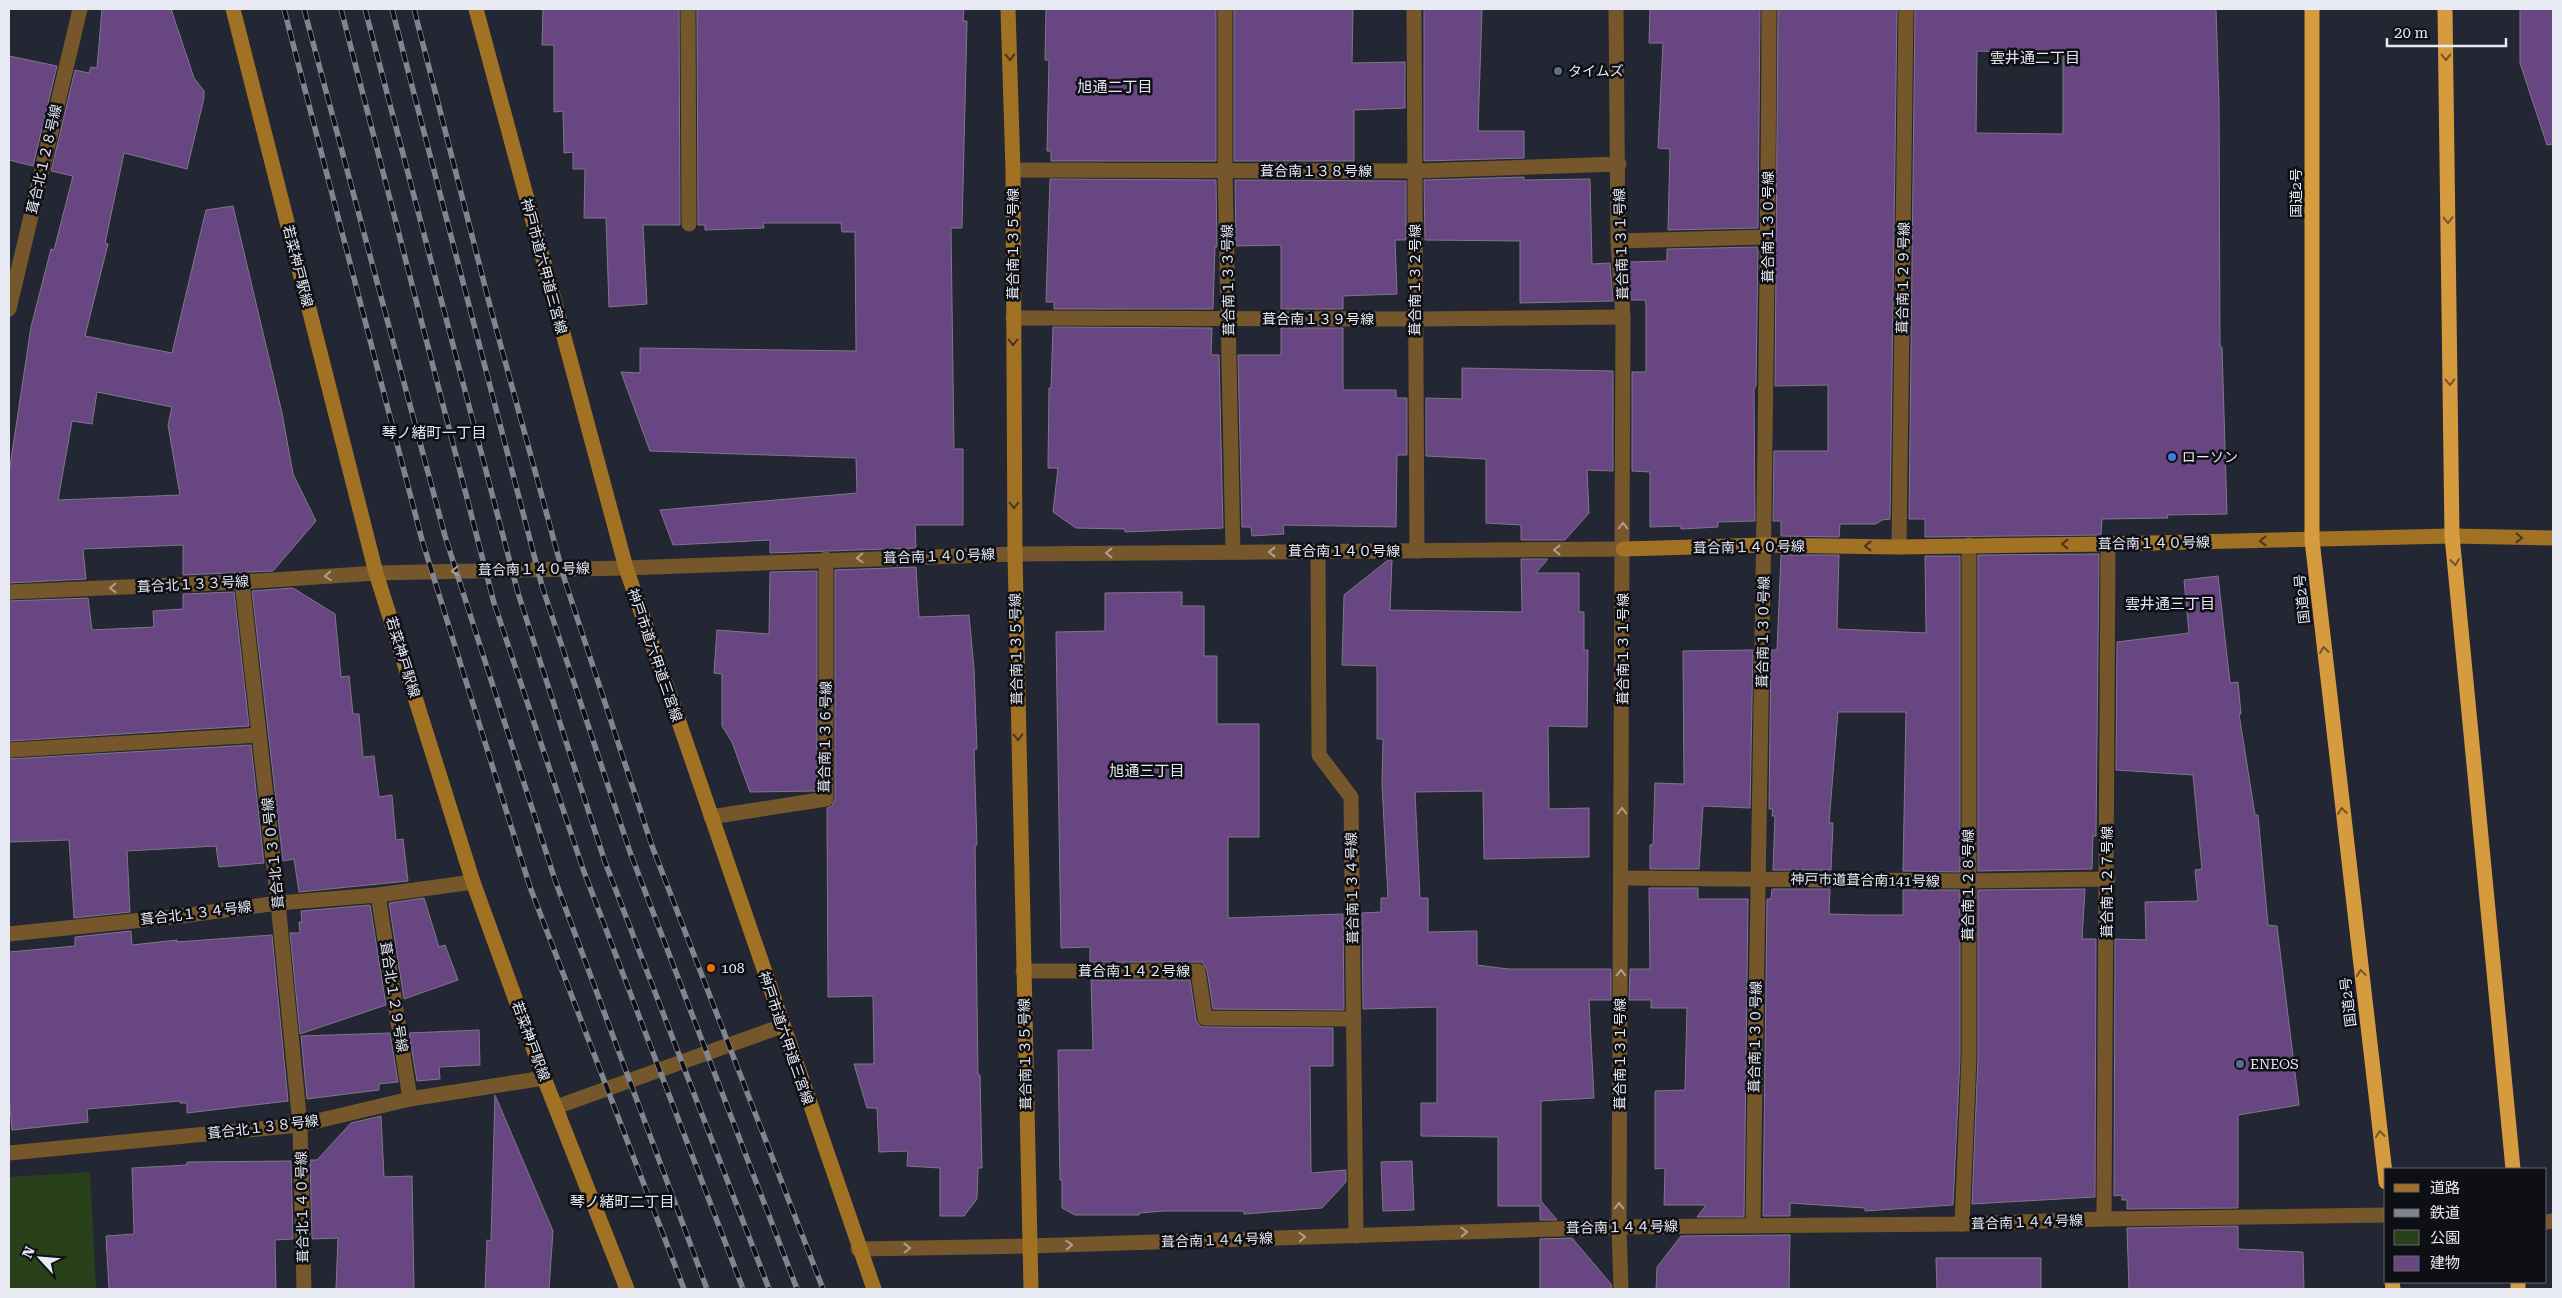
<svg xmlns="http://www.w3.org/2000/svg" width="2562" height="1298" viewBox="0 0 2562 1298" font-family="'Roboto Serif','Noto Sans JP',serif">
	<rect width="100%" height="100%" fill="#232633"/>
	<polygon fill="#29411a" points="90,1172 96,1289 9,1289 9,1177"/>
	<g fill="#684681" stroke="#807888" fill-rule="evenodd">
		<path d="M 102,9 L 171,9 L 194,78 L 204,91 L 204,98 L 187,169 L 124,153 L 105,243 L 108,244 L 85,336 L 172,353 L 206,210 L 233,206 L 282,413 L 293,474 L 316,521 L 273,571 L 183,575 L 183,545 L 83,549 L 86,579 L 9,583 L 9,473 L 31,327 L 51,249 L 54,250 L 73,176 L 51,171 L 75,70 L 89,73 L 91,67 L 97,68 ZM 97,392 L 172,407 L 168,425 L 180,495 L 58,500 L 72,421 L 92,424 Z"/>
		<polygon points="543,9 679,9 680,225 643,225 647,304 609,307 606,218 584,218 585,169 573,169 573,152 564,153 563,111 554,112 554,45 542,45"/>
		<polygon points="697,9 964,9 963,21 967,21 962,228 951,228 954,449 963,449 963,525 915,525 916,548 770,553 770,540 673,545 660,510 857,493 856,458 650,451 621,372 640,373 640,348 856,351 855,232 842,232 841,223 763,223 764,228 705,230 705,225 698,225"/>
		<polygon points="1046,9 1216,9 1216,161 1051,161 1051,151 1047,151 1049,60 1045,60"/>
		<polygon points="1234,9 1353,9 1352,63 1405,62 1405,108 1354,110 1354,161 1234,161"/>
		<polygon points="1424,9 1482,9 1478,131 1524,131 1524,158 1424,161"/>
		<polygon points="1650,9 1760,9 1758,228 1668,230 1670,149 1658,148 1663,43 1649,43"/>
		<polygon points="1778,9 1897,9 1890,519 1882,520 1876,524 1840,524 1839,537 1781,536 1781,521 1773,521 1774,451 1828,451 1828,385 1775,386"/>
		<path d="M 1915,9 L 2216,9 L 2219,102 L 2220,347 L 2222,347 L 2227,514 L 2167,515 L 2168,518 L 2102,519 L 2101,535 L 1925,537 L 1925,519 L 1909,519 ZM 1977,51 L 2063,54 L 2063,134 L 1976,133 Z"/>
		<polygon points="2520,9 2553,9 2553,144 2547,145 2520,63"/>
		<polygon points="9,56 57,66 33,166 9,160"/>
		<polygon points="1524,177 1524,180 1590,179 1592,264 1610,263 1613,301 1520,303 1520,241 1425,240 1424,180"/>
		<polygon points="1050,179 1216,180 1217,247 1215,247 1213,309 1054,309 1054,302 1046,302"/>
		<polygon points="1235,180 1406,181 1406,240 1395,240 1397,294 1343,296 1343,309 1281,309 1281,245 1236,246"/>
		<polygon points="1758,247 1756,386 1754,389 1755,521 1718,522 1718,527 1681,529 1681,526 1650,527 1650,472 1632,471 1632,372 1646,372 1646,305 1645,300 1631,300 1629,262 1667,261 1667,249"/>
		<polygon points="1053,327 1212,328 1211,355 1219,355 1223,528 1125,532 1125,529 1076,528 1053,512 1058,468 1048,468 1049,388 1051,388"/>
		<polygon points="1281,328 1343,328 1343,390 1396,390 1396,398 1407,398 1407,455 1397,455 1396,527 1283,525 1284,534 1252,536 1251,527 1242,527 1238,355 1281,355"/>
		<polygon points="1462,368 1613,371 1613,471 1587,470 1589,513 1565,540 1521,540 1521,525 1486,523 1486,459 1426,456 1426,398 1462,399"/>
		<polygon points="2099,554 2096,836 2093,836 2092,869 1978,871 1978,555"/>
		<polygon points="1781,555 1839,555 1837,629 1926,633 1925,556 1960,556 1960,872 1903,871 1906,712 1838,712 1829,823 1833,823 1831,870 1773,870 1775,816 1772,816 1773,809 1769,809 1771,650 1777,650"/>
		<polygon points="1521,559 1548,559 1536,573 1579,573 1579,612 1584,612 1584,650 1588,650 1587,727 1548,726 1549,809 1589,808 1589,857 1484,859 1483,791 1415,792 1420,898 1428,898 1428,932 1477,931 1477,965 1508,969 1611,969 1611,1000 1589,1000 1594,1098 1541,1101 1541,1201 1557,1220 1540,1220 1540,1206 1498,1206 1498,1137 1421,1136 1421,1103 1437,1103 1437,1007 1363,1009 1362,913 1381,912 1381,898 1388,898 1382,784 1383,739 1377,739 1377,666 1342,665 1344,595 1388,560 1392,560 1390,610 1522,612"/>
		<polygon points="916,567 919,617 969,615 974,669 977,749 974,749 977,845 975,845 978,1075 980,1075 982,1168 978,1168 977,1199 964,1216 940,1216 940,1168 907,1166 908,1151 879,1152 877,1108 867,1108 854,1064 874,1064 873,996 828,997 827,808 832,806 835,799 835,570"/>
		<polygon points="817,571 817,791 750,792 732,742 722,726 722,674 714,673 717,630 769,634 770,572"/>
		<polygon points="2218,576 2230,683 2238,682 2241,714 2239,714 2255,815 2258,815 2268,925 2277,926 2299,1105 2238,1115 2238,1208 2127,1209 2127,1200 2122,1200 2122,1195 2114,1196 2115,939 2146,940 2145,902 2198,901 2195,870 2202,869 2193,775 2116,770 2117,642 2189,633 2184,580"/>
		<polygon points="293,588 335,614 341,677 349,676 353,714 359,714 363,757 374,756 379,797 392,795 396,840 403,839 408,881 299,892 294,859 283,861 252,591"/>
		<polygon points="234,592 249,726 9,741 9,601 88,598 92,630 154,627 153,611 183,609 183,594"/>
		<polygon points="1182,592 1182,606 1204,606 1204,656 1217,656 1217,724 1259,724 1259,837 1228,837 1228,918 1343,914 1344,1010 1213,1009 1207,970 1202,962 1090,962 1090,947 1061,948 1056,632 1105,631 1105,593"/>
		<polygon points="1753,650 1750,808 1703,806 1699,869 1650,869 1650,845 1653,845 1655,783 1684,784 1683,651"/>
		<polygon points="251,745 264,863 219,867 216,846 127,851 130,912 74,918 69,840 9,842 9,759"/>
		<polygon points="1649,888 1698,888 1698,899 1748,899 1744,1217 1697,1217 1706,1205 1664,1205 1665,1168 1655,1169 1655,1091 1685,1090 1687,1008 1651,1008 1651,1000 1629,1000 1630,969 1650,969"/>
		<polygon points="1772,889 1830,889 1829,914 1869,915 1903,915 1903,890 1960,890 1960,1058 1953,1205 1865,1211 1865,1208 1790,1203 1790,1216 1763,1216 1767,899 1771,899"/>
		<polygon points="2085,889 2082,939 2096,939 2095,1197 1972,1204 1978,1058 1978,890"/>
		<polygon points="424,898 439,947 445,945 458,980 404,999 389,903"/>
		<polygon points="370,905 386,1005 300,1034 290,933 300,933 299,922 302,922 301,911"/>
		<polygon points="131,931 132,945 177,940 177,942 272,935 288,1101 187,1113 187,1103 180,1103 180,1101 87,1109 88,1122 12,1130 9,1096 9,952 75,946 75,937"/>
		<polygon points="1091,980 1190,980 1196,1020 1200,1026 1204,1027 1333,1028 1333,1066 1310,1066 1311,1173 1346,1170 1346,1182 1322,1208 1244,1214 1244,1211 1164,1211 1139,1213 1139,1215 1075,1215 1062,1208 1062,1180 1060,1180 1058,1050 1093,1050"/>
		<polygon points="479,1030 480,1065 439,1067 440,1079 417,1081 409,1033"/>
		<polygon points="390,1033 398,1082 379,1084 379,1090 307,1099 301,1036"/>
		<polygon points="495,1095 553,1231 549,1289 485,1289 487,1240 491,1241"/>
		<polygon points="381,1116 384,1177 412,1176 414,1289 336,1289 338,1238 312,1239 310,1160 317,1160 351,1123"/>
		<polygon points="291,1161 293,1239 275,1240 276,1289 109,1289 106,1236 134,1234 132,1168 187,1165 187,1162"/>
		<polygon points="1412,1161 1414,1210 1383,1211 1381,1162"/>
		<polygon points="2238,1226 2238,1249 2303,1252 2304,1289 2129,1289 2127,1228"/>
		<polygon points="1790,1235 1789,1289 1656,1289 1657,1267 1681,1236"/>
		<polygon points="1572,1238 1611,1284 1612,1289 1540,1289 1540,1239"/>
		<polygon points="1936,1258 2041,1258 2041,1289 1937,1289"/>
	</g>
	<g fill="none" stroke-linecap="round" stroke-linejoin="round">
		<polyline stroke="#75572b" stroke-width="15" points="1023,971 1198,971 1205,1018 1354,1019"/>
		<g stroke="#75572b" stroke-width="15">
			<polyline points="688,9 689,224"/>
			<polyline points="1225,9 1225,171 1233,552"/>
			<polyline points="1414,9 1417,551"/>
			<polyline points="1616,9 1618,241 1623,317 1619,1227 1621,1289"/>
			<polyline points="1013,170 1415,171 1619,164"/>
			<polyline points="1618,241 1768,237"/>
			<polyline points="9,309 80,9"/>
			<polyline points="1013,318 1416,319 1623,317"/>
			<polyline points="1899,547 1906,9"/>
			<polyline points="1318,552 1319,755 1351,797 1356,1236"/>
			<polyline points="242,582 278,903 300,1125 304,1289"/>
			<polyline points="9,592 242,582 376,573 626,568 1015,554 1623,549"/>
			<polyline points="9,750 259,735"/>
			<polyline points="711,817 826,799 826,559"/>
			<polyline points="1621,878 1967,881 2108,879"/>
			<polyline points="378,895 410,1099"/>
			<polyline points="9,934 181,916 278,903 378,895 473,882"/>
			<polyline points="556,1107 782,1026"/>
			<polyline points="9,1153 300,1125 410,1099 544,1078"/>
			<polyline points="2104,1219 2108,544"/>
			<polyline points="2546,1222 2553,1221"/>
			<polyline points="1962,1224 1969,1058 1969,545"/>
			<path d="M 1753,1226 C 1758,820 1768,415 1769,9"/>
			<polyline points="858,1249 1029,1246 1619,1227 1962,1224 2104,1219 2386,1215"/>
		</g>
		<g stroke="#a17124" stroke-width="15">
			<polyline points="233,9 376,573 473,882 544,1078 627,1289"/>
			<polyline points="476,9 626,568 874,1289"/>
			<polyline points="1008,9 1013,170 1015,554 1031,1289"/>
			<polyline points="1623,549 1765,545 1899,547 2108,544 2452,536 2553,538"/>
		</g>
		<g stroke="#d79b3f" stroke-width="15">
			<polyline points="2312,9 2312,540 2386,1182"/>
			<polyline points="2445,9 2452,536 2513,1169"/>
			<polyline points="2392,1282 2393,1289"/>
			<polyline points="2518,1282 2518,1289"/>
		</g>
		<defs>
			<g id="rail">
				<polyline points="284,9 422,540 530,887 684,1289"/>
				<polyline points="304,9 445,536 555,880 707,1289"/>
				<polyline points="341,9 494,603 583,869 743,1289"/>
				<polyline points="365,9 518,593 605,862 769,1289"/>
				<polyline points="392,9 542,586 630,852 797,1289"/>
				<polyline points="414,9 490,306 565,581 652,846 823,1289"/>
			</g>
		</defs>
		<use href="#rail" stroke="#828490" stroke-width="5.5"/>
		<use href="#rail" stroke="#0e0f15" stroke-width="4" stroke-dasharray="11" stroke-linecap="butt"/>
	</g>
	<defs><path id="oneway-chevron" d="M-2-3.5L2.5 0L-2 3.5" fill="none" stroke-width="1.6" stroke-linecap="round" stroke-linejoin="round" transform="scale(1.25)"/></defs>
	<g stroke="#49361b">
		<use href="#oneway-chevron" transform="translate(1010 57) rotate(89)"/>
		<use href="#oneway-chevron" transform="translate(1013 342) rotate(90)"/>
		<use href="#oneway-chevron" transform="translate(1014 505) rotate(90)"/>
		<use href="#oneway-chevron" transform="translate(2519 538) rotate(1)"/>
		<use href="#oneway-chevron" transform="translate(2263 541) rotate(179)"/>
		<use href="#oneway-chevron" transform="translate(2065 544) rotate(180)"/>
		<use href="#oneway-chevron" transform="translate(1868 546) rotate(-179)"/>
		<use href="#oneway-chevron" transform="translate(1018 737) rotate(89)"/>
	</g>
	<g stroke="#72552a">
		<use href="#oneway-chevron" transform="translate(2446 57) rotate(89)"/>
		<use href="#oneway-chevron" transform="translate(2448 220) rotate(89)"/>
		<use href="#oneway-chevron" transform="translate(2450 382) rotate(89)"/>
		<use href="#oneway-chevron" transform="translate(2455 562) rotate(84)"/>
		<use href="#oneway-chevron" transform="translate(2324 650) rotate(-97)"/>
		<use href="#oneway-chevron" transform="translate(2342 811) rotate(-97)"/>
		<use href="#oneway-chevron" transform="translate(2361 973) rotate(-97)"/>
		<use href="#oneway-chevron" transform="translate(2380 1134) rotate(-97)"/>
	</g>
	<g stroke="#aea08f">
		<use href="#oneway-chevron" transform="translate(1623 526) rotate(-90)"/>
		<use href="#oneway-chevron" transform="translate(1557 550) rotate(180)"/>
		<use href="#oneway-chevron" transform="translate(1272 552) rotate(180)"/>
		<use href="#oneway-chevron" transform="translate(1109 553) rotate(180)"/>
		<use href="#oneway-chevron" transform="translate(860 558) rotate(178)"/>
		<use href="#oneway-chevron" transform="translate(455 571) rotate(179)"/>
		<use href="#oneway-chevron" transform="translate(328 576) rotate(176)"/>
		<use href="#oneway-chevron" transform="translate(113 588) rotate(177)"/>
		<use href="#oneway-chevron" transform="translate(1622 811) rotate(-90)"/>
		<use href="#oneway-chevron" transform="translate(1621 973) rotate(-90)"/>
		<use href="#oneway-chevron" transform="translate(1619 1206) rotate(-90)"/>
		<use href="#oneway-chevron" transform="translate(1464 1232) rotate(-2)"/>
		<use href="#oneway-chevron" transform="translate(1302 1237) rotate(-2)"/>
		<use href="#oneway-chevron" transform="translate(1069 1245) rotate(-2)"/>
		<use href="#oneway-chevron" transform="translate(907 1248) rotate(-1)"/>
	</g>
	<g fill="#5c6f8a" stroke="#0e0f15" stroke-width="2">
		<circle cx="1558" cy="71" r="5"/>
		<circle cx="2240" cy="1064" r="5"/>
	</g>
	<circle fill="#3f7fe0" stroke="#0e0f15" stroke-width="2" cx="2172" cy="457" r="5"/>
	<circle fill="#e8710a" stroke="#0e0f15" stroke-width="2" cx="711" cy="968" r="5"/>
	<g text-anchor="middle" stroke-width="5" stroke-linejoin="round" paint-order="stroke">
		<g font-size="14" fill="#e7e9f3" stroke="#0e0f15" text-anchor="start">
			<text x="1568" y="76">タイムズ</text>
			<text x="2182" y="462">ローソン</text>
			<text x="721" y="973">108</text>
			<text x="2250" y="1069">ENEOS</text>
		</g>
		<g font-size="14" fill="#e7e9f3" stroke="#0e0f15">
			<text transform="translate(44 159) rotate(-77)" y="5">葺合北１２８号線</text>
			<text x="1316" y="176">葺合南１３８号線</text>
			<text transform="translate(2296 193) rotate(-90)" y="5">国道2号</text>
			<text transform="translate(1768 227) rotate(-90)" y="5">葺合南１３０号線</text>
			<text transform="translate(1013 244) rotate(-90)" y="5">葺合南１３５号線</text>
			<text transform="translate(1621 244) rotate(-92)" y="5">葺合南１３１号線</text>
			<text transform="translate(298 266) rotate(76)" y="5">若菜神戸駅線</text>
			<text transform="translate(544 266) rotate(75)" y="5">神戸市道六甲道三宮線</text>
			<text transform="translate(1903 278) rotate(-89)" y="5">葺合南１２９号線</text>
			<text transform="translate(1228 280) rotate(-91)" y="5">葺合南１３３号線</text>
			<text transform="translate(1415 280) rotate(-90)" y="5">葺合南１３２号線</text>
			<text x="1318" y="324">葺合南１３９号線</text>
			<text transform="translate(2154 543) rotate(-1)" y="5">葺合南１４０号線</text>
			<text transform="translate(1749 547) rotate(-1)" y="5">葺合南１４０号線</text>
			<text x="1344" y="556">葺合南１４０号線</text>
			<text transform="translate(939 556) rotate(-2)" y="5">葺合南１４０号線</text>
			<text transform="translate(534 569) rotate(-1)" y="5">葺合南１４０号線</text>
			<text transform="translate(193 584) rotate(-3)" y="5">葺合北１３３号線</text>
			<text transform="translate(2302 599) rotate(-96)" y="5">国道2号</text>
			<text transform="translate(1763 632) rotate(-89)" y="5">葺合南１３０号線</text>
			<text transform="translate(1016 649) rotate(-91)" y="5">葺合南１３５号線</text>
			<text transform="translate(1623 649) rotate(-90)" y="5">葺合南１３１号線</text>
			<text transform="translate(655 655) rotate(71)" y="5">神戸市道六甲道三宮線</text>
			<text transform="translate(403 657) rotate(73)" y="5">若菜神戸駅線</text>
			<text transform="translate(825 737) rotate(-89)" y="5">葺合南１３６号線</text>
			<text transform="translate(273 853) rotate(-96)" y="5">葺合北１３０号線</text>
			<text transform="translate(1865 880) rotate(1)" y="5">神戸市道葺合南141号線</text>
			<text transform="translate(2107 882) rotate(-90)" y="5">葺合南１２７号線</text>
			<text transform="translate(1968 885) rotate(-90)" y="5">葺合南１２８号線</text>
			<text transform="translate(1352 888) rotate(-91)" y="5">葺合南１３４号線</text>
			<text transform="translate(196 913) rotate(-7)" y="5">葺合北１３４号線</text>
			<text x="1134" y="976">葺合南１４２号線</text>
			<text transform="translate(394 997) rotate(81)" y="5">葺合北１２９号線</text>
			<text transform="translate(2348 1002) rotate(-97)" y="5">国道2号</text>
			<text transform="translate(1755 1037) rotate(-89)" y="5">葺合南１３０号線</text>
			<text transform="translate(786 1038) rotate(71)" y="5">神戸市道六甲道三宮線</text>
			<text transform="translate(531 1041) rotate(70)" y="5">若菜神戸駅線</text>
			<text transform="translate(1025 1054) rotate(-91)" y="5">葺合南１３５号線</text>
			<text transform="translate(1620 1054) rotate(-90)" y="5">葺合南１３１号線</text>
			<text transform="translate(263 1127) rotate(-7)" y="5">葺合北１３８号線</text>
			<text transform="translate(302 1207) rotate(-91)" y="5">葺合北１４０号線</text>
			<text transform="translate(2027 1222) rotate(-2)" y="5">葺合南１４４号線</text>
			<text transform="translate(1622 1227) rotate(-1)" y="5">葺合南１４４号線</text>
			<text transform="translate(1217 1240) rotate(-2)" y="5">葺合南１４４号線</text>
		</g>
		<g font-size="15" fill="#e7e9f3" stroke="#0e0f15">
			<text x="2035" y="63">雲井通二丁目</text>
			<text x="1115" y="92">旭通二丁目</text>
			<text x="434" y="438">琴ノ緒町一丁目</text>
			<text x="2170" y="609">雲井通三丁目</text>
			<text x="1147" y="776">旭通三丁目</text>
			<text x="622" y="1207">琴ノ緒町二丁目</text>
		</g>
	</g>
	<rect width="2562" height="1298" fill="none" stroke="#e7e9f3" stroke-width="20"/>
	<rect x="2384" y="1168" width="162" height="115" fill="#0e0f15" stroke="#65666e"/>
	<rect x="2394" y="1184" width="25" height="8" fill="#a17124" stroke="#65666e"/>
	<text x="2430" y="1193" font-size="15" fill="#e7e9f3">道路</text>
	<rect x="2394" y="1209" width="25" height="8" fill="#828490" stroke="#65666e"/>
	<text x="2430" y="1218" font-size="15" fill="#e7e9f3">鉄道</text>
	<rect x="2394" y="1230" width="25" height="15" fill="#29411a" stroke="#65666e"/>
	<text x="2430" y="1243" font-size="15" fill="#e7e9f3">公園</text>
	<rect x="2394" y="1256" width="25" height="15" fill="#684681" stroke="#65666e"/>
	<text x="2430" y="1268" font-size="15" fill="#e7e9f3">建物</text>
	<g transform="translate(40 1258) rotate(296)" stroke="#0e0f15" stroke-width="4" paint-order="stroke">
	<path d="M0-4L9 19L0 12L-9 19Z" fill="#e7e9f3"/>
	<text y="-8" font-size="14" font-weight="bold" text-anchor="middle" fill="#e7e9f3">N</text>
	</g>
	<path d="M2387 38v8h119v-8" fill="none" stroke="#e7e9f3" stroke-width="2.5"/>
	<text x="2394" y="38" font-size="15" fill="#e7e9f3" stroke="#0e0f15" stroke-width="4" paint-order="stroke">20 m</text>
</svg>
